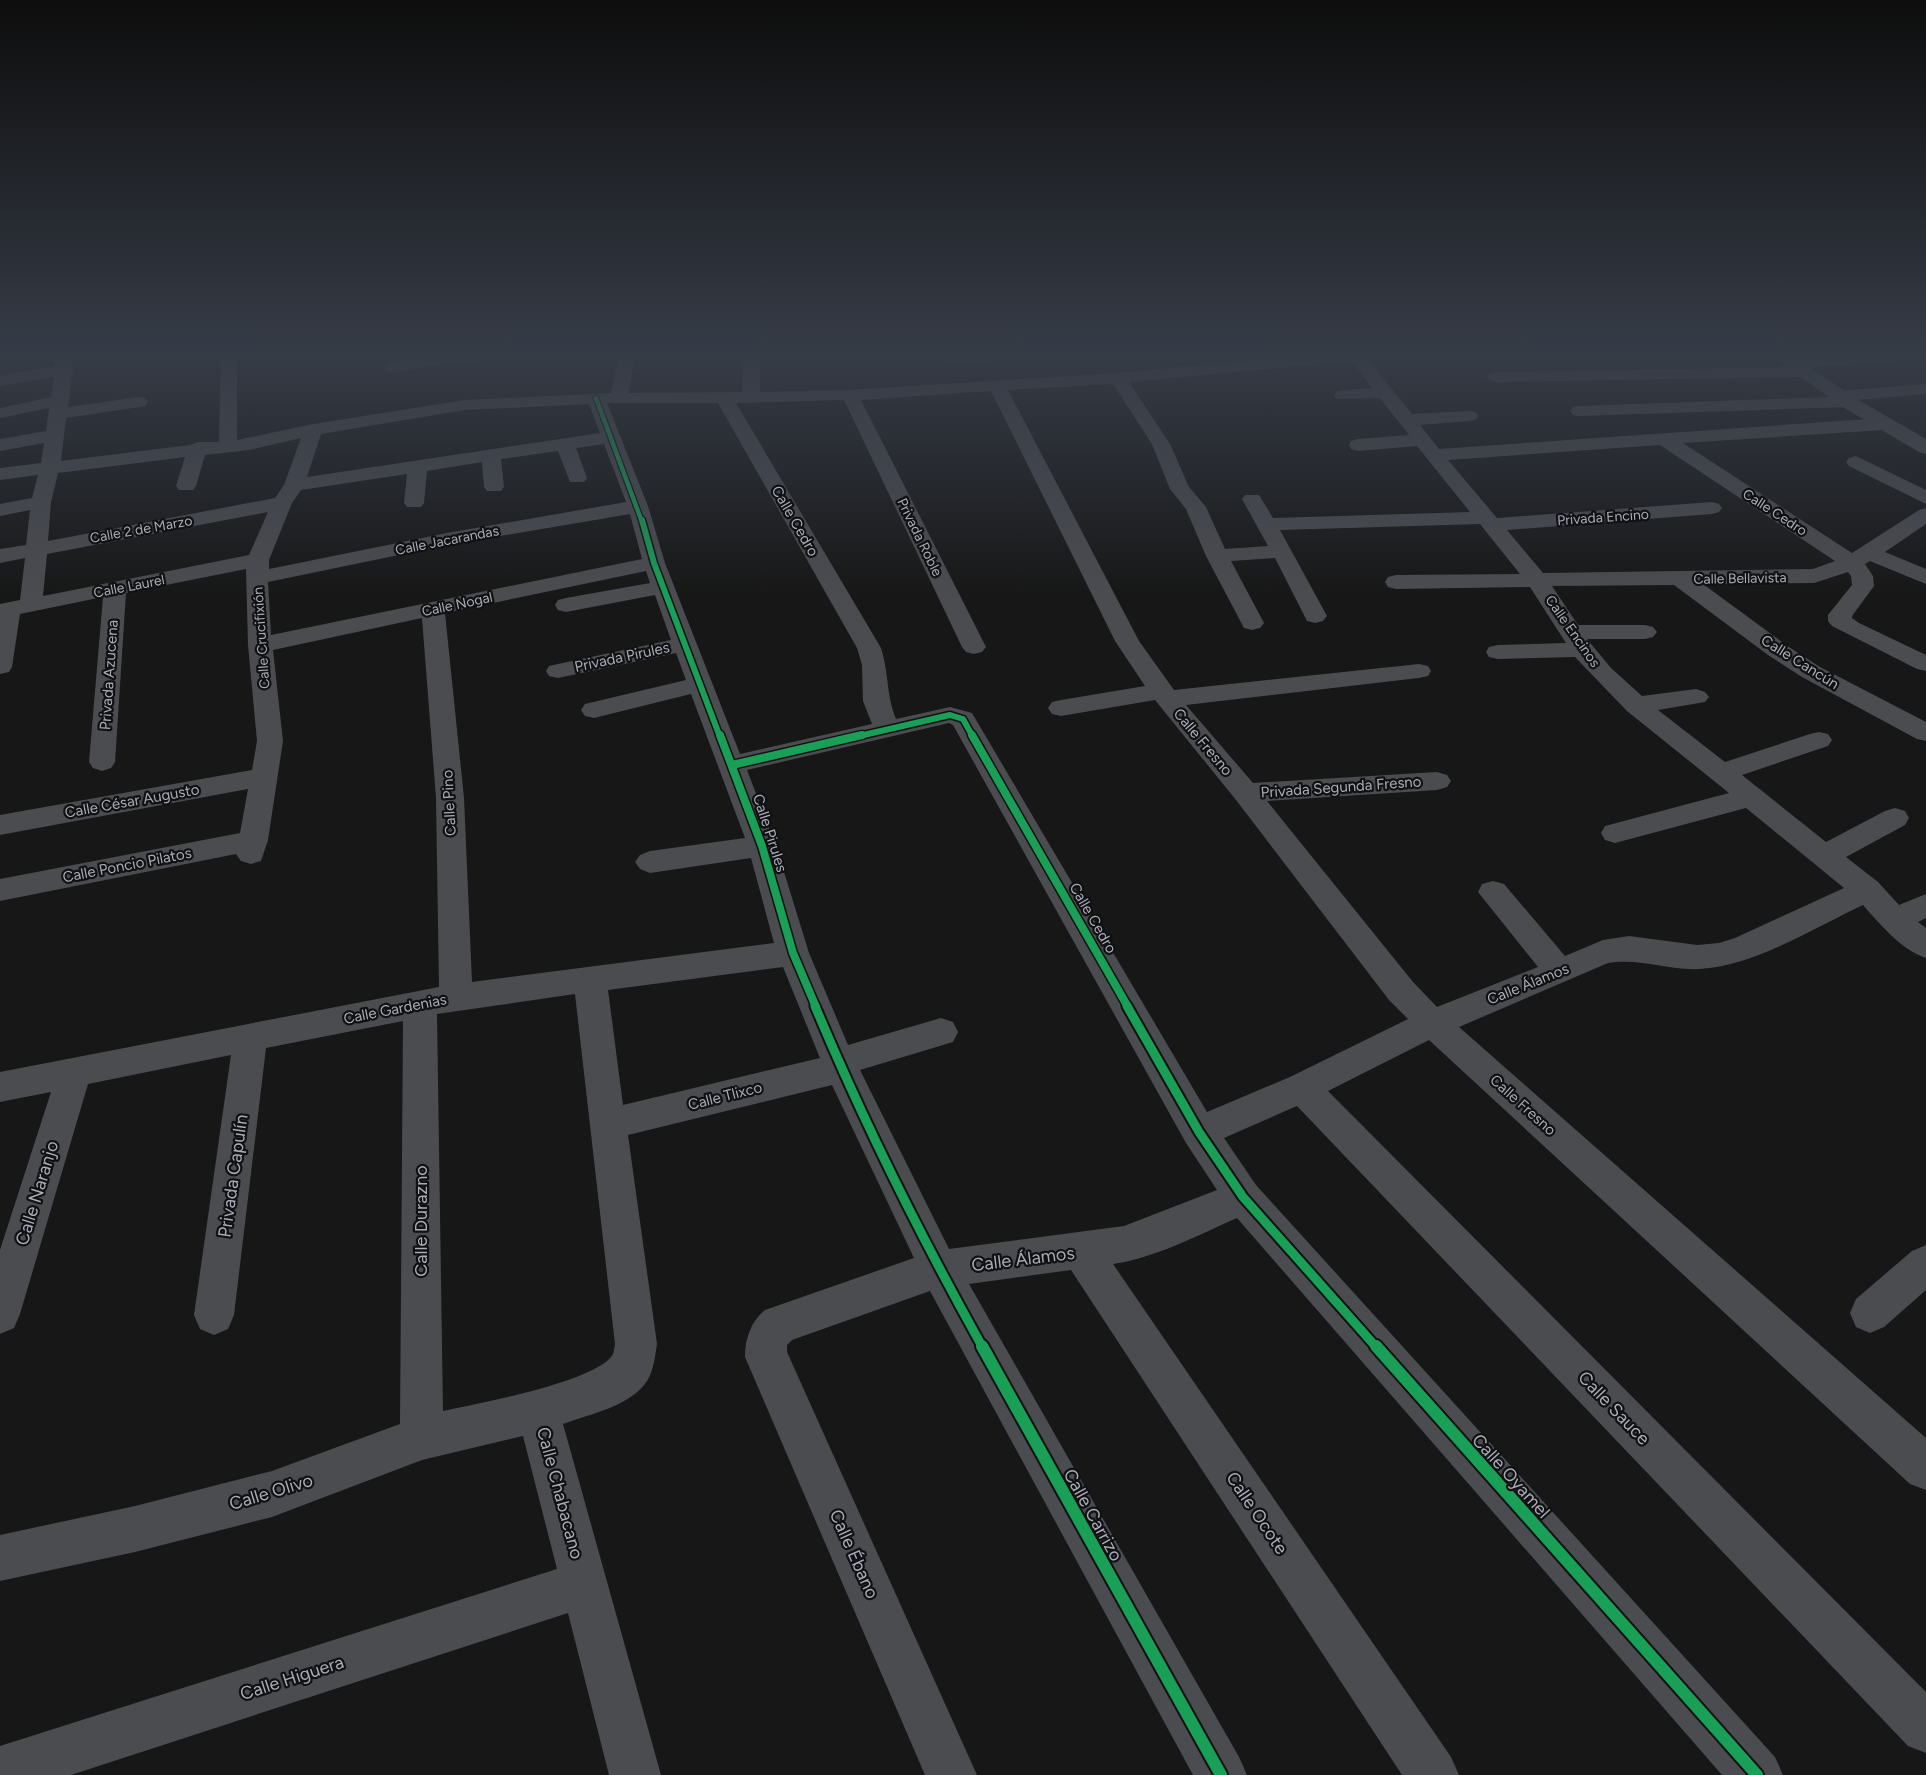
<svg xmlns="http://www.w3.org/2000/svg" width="1926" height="1775" viewBox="0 0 1926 1775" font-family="Figtree,sans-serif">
	<rect width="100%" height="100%" fill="#171717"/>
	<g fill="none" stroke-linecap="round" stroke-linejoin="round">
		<g fill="#4b4c50" fill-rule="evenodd">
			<path d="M 54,350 L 70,350 L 73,370 L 68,407 L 139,397 L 145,398 L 148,402 L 145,406 L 139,407 L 66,418 L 61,461 L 190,445 L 198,442 L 219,442 L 221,350 L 237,350 L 237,440 L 313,424 L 465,400 L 611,393 L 620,350 L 636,350 L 629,393 L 742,392 L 744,350 L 760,350 L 760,392 L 850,390 L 1118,373 L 1360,350 L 1412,414 L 1469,411 L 1475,412 L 1478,416 L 1475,420 L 1469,421 L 1420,425 L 1439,449 L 1883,418 L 1890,420 L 1892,424 L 1890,428 L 1883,430 L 1683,443 L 1852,553 L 1919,510 L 1926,508 L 1926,524 L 1885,552 L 1926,569 L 1926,584 L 1870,561 L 1865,564 L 1873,576 L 1874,586 L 1852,616 L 1852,618 L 1859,623 L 1926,655 L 1926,671 L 1917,669 L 1832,626 L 1828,621 L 1828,615 L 1852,585 L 1851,576 L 1848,572 L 1814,583 L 1703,584 L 1786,645 L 1820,667 L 1926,722 L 1926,741 L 1917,739 L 1802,677 L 1768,655 L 1674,585 L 1552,586 L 1578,625 L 1645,625 L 1653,627 L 1657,632 L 1653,637 L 1645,639 L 1587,639 L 1611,668 L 1642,696 L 1696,689 L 1705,692 L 1709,697 L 1705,702 L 1658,710 L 1725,762 L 1810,734 L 1819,732 L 1828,734 L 1832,740 L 1828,746 L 1742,775 L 1826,842 L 1885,811 L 1895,808 L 1905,811 L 1909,818 L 1905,825 L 1846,857 L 1878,882 L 1899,905 L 1926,894 L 1926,918 L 1918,922 L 1926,928 L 1926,958 C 1901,950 1880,924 1863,905 C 1814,928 1754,966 1700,969 C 1669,971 1642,958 1608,963 L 1459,1027 L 1926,1438 L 1926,1490 L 1910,1484 L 1429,1040 L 1328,1091 L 1926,1692 L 1926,1753 L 1908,1746 L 1297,1106 L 1224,1138 L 1256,1185 L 1775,1757 L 1783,1775 L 1722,1775 L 1237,1218 C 1201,1234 1152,1259 1113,1264 L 1451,1757 L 1459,1775 L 1402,1775 L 1071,1270 L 969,1284 L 1239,1757 L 1247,1775 L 1193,1775 L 930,1291 L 792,1340 L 787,1345 L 787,1352 L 977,1775 L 925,1775 L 745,1357 C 745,1339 751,1321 765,1310 L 914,1258 L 832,1085 L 628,1135 L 657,1344 C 655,1356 654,1370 647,1381 C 631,1406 590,1414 563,1424 L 661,1775 L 609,1775 L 568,1613 L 71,1775 L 0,1775 L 0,1746 L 557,1569 L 523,1436 L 422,1460 L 272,1517 L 135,1552 L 0,1581 L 0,1535 L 135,1506 L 272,1471 L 400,1424 L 403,1021 L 266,1048 L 234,1315 L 228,1329 L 214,1335 L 200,1329 L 194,1315 L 231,1055 L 88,1084 L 20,1314 L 14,1328 L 0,1334 L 0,1250 L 51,1092 L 0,1102 L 0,1072 L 439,987 L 436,798 L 422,618 L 273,650 L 283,741 L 268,840 L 261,861 L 251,864 L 241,861 L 236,854 L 0,901 L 0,879 L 240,833 L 248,789 L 0,835 L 0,815 L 252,770 L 257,741 L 248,645 L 246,569 L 126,593 L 115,762 L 111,768 L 102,771 L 93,768 L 89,762 L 103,597 L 20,614 L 12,667 L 9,672 L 0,674 L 0,604 L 20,600 L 25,558 L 0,563 L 0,549 L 26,545 L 30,510 L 0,516 L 0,504 L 32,498 L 38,475 L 0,480 L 0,468 L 41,463 L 44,443 L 0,451 L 0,439 L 46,431 L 49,408 L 0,418 L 0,408 L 51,397 L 54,377 L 0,386 L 0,376 L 55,366 ZM 1352,361 L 1372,388 L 1337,391 L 1334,395 L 1337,399 L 1380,398 L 1409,435 L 1358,439 L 1351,441 L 1349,445 L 1351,449 L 1358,451 L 1417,446 L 1470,512 L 1273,518 L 1259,495 L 1245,495 L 1242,499 L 1268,546 L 1225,549 L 1206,507 L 1189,487 L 1170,444 L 1129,382 ZM 1113,384 L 1152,444 L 1170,489 L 1186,509 L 1206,556 L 1244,628 L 1252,630 L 1260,628 L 1264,623 L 1231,561 L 1275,558 L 1307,621 L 1315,623 L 1323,621 L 1327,616 L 1280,530 L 1480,524 L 1520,574 L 1396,575 L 1388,577 L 1385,582 L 1388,587 L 1396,589 L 1530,587 L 1566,643 L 1498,645 L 1489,647 L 1486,652 L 1489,657 L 1498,659 L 1575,657 L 1627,711 L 1729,793 L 1605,826 L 1601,833 L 1605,840 L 1615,843 L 1746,808 L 1844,888 L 1735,938 L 1719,943 L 1697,945 L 1629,936 L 1603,940 L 1565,956 L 1504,884 L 1493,881 L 1482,884 L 1478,892 L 1538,967 L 1437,1007 L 1413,982 L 1267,801 L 1437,790 L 1447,787 L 1451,781 L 1447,775 L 1437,772 L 1253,783 L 1186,705 L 1419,678 L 1428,676 L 1431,671 L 1428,666 L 1419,664 L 1174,690 L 1139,641 L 1008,390 ZM 991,391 L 1115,641 L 1145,686 L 1061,700 L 1052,702 L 1048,708 L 1052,714 L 1061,716 L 1155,700 L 1236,800 L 1389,1000 L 1408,1019 L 1290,1077 L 1207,1112 L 972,713 L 950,707 L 896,719 C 886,694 889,673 881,648 L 736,403 L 844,400 L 962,647 L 966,652 L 974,654 L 982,652 L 986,647 L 861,400 ZM 607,403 L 718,403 L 857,648 L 862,665 L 863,701 L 872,724 L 740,754 L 665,563 L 648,506 ZM 589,404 L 600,433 L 307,477 L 321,434 L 465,410 ZM 301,438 L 284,485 L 275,498 L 48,541 L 51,502 L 58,473 L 185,457 L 176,486 L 179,490 L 193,490 L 196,486 L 205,455 L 249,450 ZM 604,444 L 626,502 L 447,533 L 269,569 L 269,560 L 292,503 L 301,490 L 407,474 L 404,503 L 407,507 L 421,507 L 424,503 L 427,471 L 482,462 L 484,487 L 487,491 L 501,491 L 504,487 L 501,459 L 558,451 L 570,482 L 584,482 L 587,478 L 576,448 ZM 1660,445 L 1835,561 L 1813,569 L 1543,573 L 1507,530 L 1712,514 L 1719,512 L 1722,508 L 1719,504 L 1712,502 L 1497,518 L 1448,460 ZM 268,512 L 249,555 L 43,596 L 47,554 ZM 630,514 L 642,559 L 271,635 L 268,582 L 447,545 ZM 646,571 L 650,583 L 566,598 L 558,600 L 555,605 L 558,610 L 566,612 L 655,595 L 671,640 L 558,664 L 549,666 L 546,671 L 549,676 L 558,678 L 676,653 L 686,680 L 585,704 L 581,710 L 585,716 L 594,718 L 691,694 L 745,838 L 650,851 L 640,855 L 635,862 L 640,869 L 650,873 L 751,858 L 774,943 L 472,982 L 464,798 L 445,613 ZM 949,723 L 953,725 L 1186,1143 L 1217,1190 L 1124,1226 L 949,1249 L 860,1070 L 953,1042 L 958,1032 L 953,1022 L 941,1018 L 848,1045 L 809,953 L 776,846 L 747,770 ZM 783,967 L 820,1058 L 623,1105 L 608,990 ZM 575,994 L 615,1344 C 614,1349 614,1354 611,1357 C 589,1383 480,1403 443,1411 L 437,1014 Z"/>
			<polygon points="495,350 532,350 533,352 525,357 454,362 393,372 387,371 384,367 387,363 459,351"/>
			<polygon points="1000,350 1036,350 1037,352 1029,357 954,364 946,359 954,354"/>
			<polygon points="1906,350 1926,350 1926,358 1807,368 1812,372 1809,376 1803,377 1496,382 1490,381 1487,377 1490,373 1496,372 1788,367 1786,364 1788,360 1794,359"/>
			<polygon points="1926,384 1926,394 1856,400 1857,402 1854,406 1848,407 1579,416 1573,415 1570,411 1573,407 1579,406 1830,397 1832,392 1838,391"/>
			<polygon points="1856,456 1926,490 1926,504 1849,466 1846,462 1849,458"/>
			<polygon points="1926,1245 1926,1290 1884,1327 1870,1333 1856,1327 1850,1313 1856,1299 1912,1251"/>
		</g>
		<polygon fill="#4d4f52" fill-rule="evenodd" points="1764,350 1785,350 1855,398 1926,439 1926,454 1919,452 1841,406"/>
		<defs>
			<polyline id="cycleway-far4" points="596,398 642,522"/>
			<g id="cycleway-far3">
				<polyline points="642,520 654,563 720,737"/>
				<polyline points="855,737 950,715 963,719 973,737"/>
			</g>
			<g id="cycleway-far2">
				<polyline points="720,735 762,846 793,953 816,1007"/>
				<polyline points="972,735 1128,1007"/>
				<polyline points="732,765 862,735"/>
			</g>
			<g id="cycleway-far1">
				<path d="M 815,1006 C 864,1123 921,1237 983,1348"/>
				<polyline points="1127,1006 1199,1132 1243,1197 1377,1348"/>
			</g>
			<g id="cycleway">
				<polyline points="982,1346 1221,1775"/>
				<polyline points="1376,1346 1757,1775"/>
			</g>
		</defs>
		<use href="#cycleway-far4" stroke="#111113" stroke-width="7"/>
		<use href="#cycleway-far3" stroke="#111113" stroke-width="9"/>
		<use href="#cycleway-far2" stroke="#111113" stroke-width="11"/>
		<use href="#cycleway-far1" stroke="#111113" stroke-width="13"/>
		<use href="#cycleway" stroke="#111113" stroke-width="16"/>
		<use href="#cycleway-far4" stroke="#1a9f57" stroke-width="4.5"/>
		<use href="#cycleway-far3" stroke="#1a9f57" stroke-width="6"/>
		<use href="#cycleway-far2" stroke="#1a9f57" stroke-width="8"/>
		<use href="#cycleway-far1" stroke="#1a9f57" stroke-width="9"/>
		<use href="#cycleway" stroke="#1a9f57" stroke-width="12"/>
	</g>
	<linearGradient id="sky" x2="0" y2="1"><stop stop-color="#0d0d0d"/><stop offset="0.59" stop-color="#363c47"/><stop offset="1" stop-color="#363c47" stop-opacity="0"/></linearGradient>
	<rect width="1926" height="598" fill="url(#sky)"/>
	<g text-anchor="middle" stroke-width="4.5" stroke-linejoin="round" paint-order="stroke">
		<g font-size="14" fill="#a8adb8" stroke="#111113">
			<text transform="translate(1775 512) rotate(33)" y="5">Calle Cedro</text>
			<text transform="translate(1603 517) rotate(-4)" y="5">Privada Encino</text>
			<text transform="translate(141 529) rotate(-10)" y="5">Calle 2 de Marzo</text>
			<text transform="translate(920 537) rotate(64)" y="5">Privada Roble</text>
			<text transform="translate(447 540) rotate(-11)" y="5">Calle Jacarandas</text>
			<text transform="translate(1740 578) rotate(-1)" y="5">Calle Bellavista</text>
			<text transform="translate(129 586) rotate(-11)" y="5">Calle Laurel</text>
			<text transform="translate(457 604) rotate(-12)" y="5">Calle Nogal</text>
			<text transform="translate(1573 631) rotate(55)" y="5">Calle Encinos</text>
			<text transform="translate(261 638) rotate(-94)" y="5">Calle Crucifixión</text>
		</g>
		<g font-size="15" fill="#a8adb8" stroke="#111113">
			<text transform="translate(795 521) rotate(60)" y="5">Calle Cedro</text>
			<text transform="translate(622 657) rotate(-12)" y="5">Privada Pirules</text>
			<text transform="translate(1800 662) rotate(32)" y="5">Calle Cancún</text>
			<text transform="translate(109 675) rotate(-86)" y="5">Privada Azucena</text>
			<text transform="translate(1203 742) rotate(50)" y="5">Calle Fresno</text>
			<text transform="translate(1341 787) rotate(-4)" y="5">Privada Segunda Fresno</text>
			<text transform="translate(132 801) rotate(-10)" y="5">Calle César Augusto</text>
			<text transform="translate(449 803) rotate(-93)" y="5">Calle Pino</text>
			<text transform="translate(770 833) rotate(72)" y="5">Calle Pirules</text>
			<text transform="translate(127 865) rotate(-11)" y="5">Calle Poncio Pilatos</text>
			<text transform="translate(1093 918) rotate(60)" y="5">Calle Cedro</text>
			<text transform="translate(1528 984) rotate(-22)" y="5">Calle Álamos</text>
			<text transform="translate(395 1009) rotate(-11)" y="5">Calle Gardenias</text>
			<text transform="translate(725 1096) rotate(-14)" y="5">Calle Tlixco</text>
			<text transform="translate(1523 1105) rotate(42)" y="5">Calle Fresno</text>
		</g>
		<g font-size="18" fill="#a8adb8" stroke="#111113">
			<text transform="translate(233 1176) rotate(-82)" y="6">Privada Capulín</text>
			<text transform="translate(37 1193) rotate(-73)" y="6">Calle Naranjo</text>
			<text transform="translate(421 1221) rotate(-90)" y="6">Calle Durazno</text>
			<text transform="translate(1023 1259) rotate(-7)" y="6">Calle Álamos</text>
			<text transform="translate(1614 1408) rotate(46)" y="6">Calle Sauce</text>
			<text transform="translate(1511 1476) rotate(48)" y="6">Calle Oyamel</text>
			<text transform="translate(271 1492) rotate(-17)" y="6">Calle Olivo</text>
			<text transform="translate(560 1493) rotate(75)" y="6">Calle Chabacano</text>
			<text transform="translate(1257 1513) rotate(56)" y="6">Calle Ocote</text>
			<text transform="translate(1093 1515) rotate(61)" y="6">Calle Carrizo</text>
			<text transform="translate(854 1554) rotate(66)" y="6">Calle Ébano</text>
			<text transform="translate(292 1678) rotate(-18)" y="6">Calle Higuera</text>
		</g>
	</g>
</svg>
